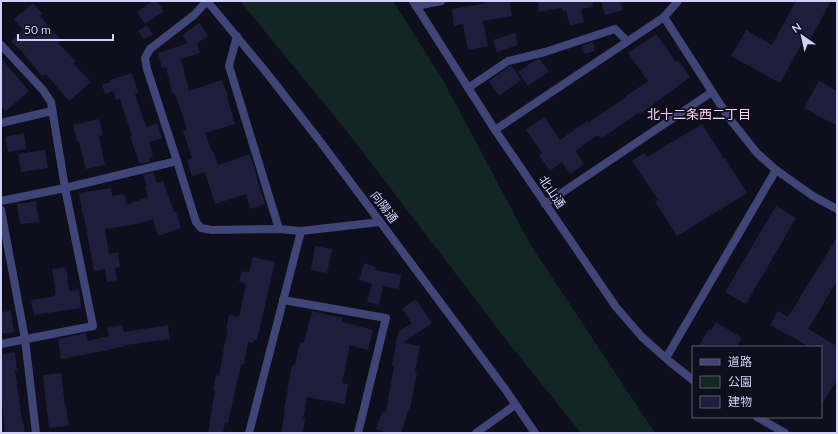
<svg xmlns="http://www.w3.org/2000/svg" width="838" height="434" viewBox="0 0 838 434" font-family="Lato,'Noto Sans JP',sans-serif">
	<rect width="100%" height="100%" fill="#0f0e1d"/>
	<polygon fill="#122723" points="240,1 393,1 443,80 530,244 655,433 581,433 511,346 349,134"/>
	<g fill="#1f1d3c">
		<polygon points="153,1 157,1 164,11 145,24 137,12"/>
		<polygon points="486,1 510,1 512,16 483,21 488,46 468,50 463,24 454,26 452,9 486,3"/>
		<polygon points="538,1 592,1 593,7 581,9 584,22 570,26 566,11 563,12 562,8 539,12"/>
		<polygon points="601,1 620,1 623,10 605,15"/>
		<polygon points="796,1 831,1 807,45 803,42 780,83 731,56 746,30 772,45"/>
		<polygon points="33,3 43,14 40,16 61,40 58,43 76,62 74,64 91,82 69,101 46,74 42,76 18,47 17,48 11,41 23,30 14,19"/>
		<polygon points="199,23 208,36 197,43 200,53 181,59 189,91 222,80 228,97 227,97 235,124 205,133 212,152 213,151 218,165 250,154 256,172 255,172 265,204 250,209 246,194 215,204 205,172 192,176 187,160 192,158 183,131 187,129 175,93 172,93 166,67 162,68 158,53 188,43 182,35"/>
		<polygon points="147,25 153,34 144,39 138,31"/>
		<polygon points="515,33 518,45 497,52 493,40"/>
		<polygon points="656,34 676,62 678,60 690,77 639,115 638,113 601,139 598,135 575,151 584,164 570,174 562,162 550,171 539,155 542,153 526,130 544,117 560,140 587,121 588,123 626,97 626,96 648,81 628,53"/>
		<polygon points="593,42 595,51 585,54 582,46"/>
		<polygon points="1,58 29,91 6,111 1,106"/>
		<polygon points="540,59 549,72 528,86 518,72 535,60"/>
		<polygon points="510,66 512,66 521,80 499,96 489,81"/>
		<polygon points="132,73 138,93 135,94 146,127 157,123 162,138 149,142 153,156 149,158 150,162 140,164 130,137 132,136 120,99 116,100 114,91 105,94 102,85 111,82 110,80"/>
		<polygon points="819,81 837,91 837,126 804,108"/>
		<polygon points="99,119 103,135 99,136 105,165 86,169 79,141 77,141 73,125"/>
		<polygon points="702,124 724,159 725,158 747,193 677,236 655,201 658,200 632,161 644,153 647,157"/>
		<polygon points="24,133 26,149 8,152 5,137"/>
		<polygon points="45,150 48,168 21,172 18,154"/>
		<polygon points="153,172 157,183 163,181 174,212 176,212 181,228 158,236 153,219 137,224 105,229 109,254 118,252 120,267 115,268 117,280 107,282 105,269 94,271 84,216 83,216 79,193 111,188 112,196 125,194 126,205 148,197 145,187 147,186 143,175"/>
		<polygon points="36,201 39,222 20,224 17,204"/>
		<polygon points="776,206 796,218 746,304 725,292"/>
		<polygon points="837,237 837,281 808,329 837,346 837,380 821,405 821,347 810,347 770,325 778,311 788,317"/>
		<polygon points="315,246 332,249 327,273 311,270"/>
		<polygon points="253,257 275,262 257,340 254,340 253,343 248,342 244,365 241,364 228,423 225,423 223,433 208,433 215,391 213,391 216,375 219,376 224,347 228,329 226,329 229,315 239,317 246,283 239,282 242,271 249,273"/>
		<polygon points="364,263 376,267 375,270 401,275 399,289 383,286 379,305 367,302 372,284 359,280"/>
		<polygon points="66,267 69,291 79,290 81,308 34,315 31,300 55,296 55,293 56,293 52,269"/>
		<polygon points="416,299 432,323 403,343 420,346 415,372 417,372 410,409 409,408 401,433 388,433 376,429 382,412 386,413 394,366 392,366 398,332 412,323 402,309"/>
		<polygon points="11,311 14,332 1,334 1,312"/>
		<polygon points="312,311 343,318 342,322 373,330 368,350 350,345 342,383 348,384 345,404 307,397 303,419 305,419 303,433 281,433 285,410 284,410 292,365 295,365 300,342 304,343"/>
		<polygon points="716,322 742,338 736,347 698,347 709,329 711,330"/>
		<polygon points="122,325 124,332 168,325 170,339 126,345 126,346 104,351 61,359 58,339 86,333 87,341 109,336 107,328"/>
		<polygon points="15,352 17,370 15,370 22,421 23,421 25,433 5,433 1,392 1,354"/>
		<polygon points="61,373 65,406 66,406 69,426 49,428 43,375"/>
	</g>
	<g fill="none" stroke-linecap="round" stroke-linejoin="round">
		<g stroke="#3f4577" stroke-width="8">
			<polyline points="416,6 441,1"/>
			<polyline points="664,17 729,118 757,153 776,170 813,196 837,209"/>
			<polyline points="237,36 229,66 279,229"/>
			<polyline points="1,45 43,90 51,102 65,188 93,326 1,344"/>
			<polyline points="468,88 508,61 545,52 615,29 627,41"/>
			<polyline points="1,123 52,111"/>
			<polyline points="495,130 664,17 678,1"/>
			<polyline points="177,161 147,69 145,58 150,49 194,15 207,1"/>
			<polyline points="1,201 65,188 177,161 196,222 201,228 212,230 279,229 301,231 380,222"/>
			<polyline points="545,204 712,92"/>
			<polyline points="1,210 25,339 36,433"/>
			<polyline points="283,300 386,318 358,433"/>
			<polyline points="666,358 776,170"/>
			<polyline points="249,433 301,231"/>
		</g>
		<g stroke="#3f4577" stroke-width="8">
			<polyline points="207,1 266,72 319,140 505,389 535,433"/>
			<polyline points="413,1 495,130 616,307 642,337 670,362 693,380"/>
			<polyline points="757,417 785,433"/>
			<polyline points="476,433 515,405"/>
		</g>
	</g>
	<g text-anchor="middle" stroke-width="3.5" stroke-linejoin="round" paint-order="stroke">
		<g font-size="12" fill="#d0d1f9" stroke="#0f0e1d">
			<text transform="translate(552 192) rotate(56)" y="4">北山通</text>
			<text transform="translate(384 207) rotate(53)" y="4">向陽通</text>
		</g>
		<g font-size="13" fill="#fad2f1" stroke="#0f0e1d">
			<text x="699" y="119">北十二条西二丁目</text>
		</g>
	</g>
	<rect width="838" height="434" fill="none" stroke="#d0d1f9" stroke-width="4"/>
	<rect x="692" y="346" width="130" height="72" fill="#0f0e1d" stroke="#5c5c75"/>
	<rect x="700" y="359" width="20" height="6" fill="#3f4577" stroke="#5c5c75"/>
	<text x="728" y="366" font-size="12" fill="#d0d1f9">道路</text>
	<rect x="700" y="376" width="20" height="12" fill="#122723" stroke="#5c5c75"/>
	<text x="728" y="386" font-size="12" fill="#d0d1f9">公園</text>
	<rect x="700" y="396" width="20" height="12" fill="#1f1d3c" stroke="#5c5c75"/>
	<text x="728" y="406" font-size="12" fill="#d0d1f9">建物</text>
	<g transform="translate(802 36) rotate(326)" stroke="#0f0e1d" stroke-width="3" paint-order="stroke">
	<path d="M0-3L7 15L0 10L-7 15Z" fill="#d0d1f9"/>
	<text y="-6" font-size="11" font-weight="bold" text-anchor="middle" fill="#d0d1f9">N</text>
	</g>
	<path d="M18 34v6h95v-6" fill="none" stroke="#d0d1f9" stroke-width="2"/>
	<text x="24" y="34" font-size="12" fill="#d0d1f9" stroke="#0f0e1d" stroke-width="3" paint-order="stroke">50 m</text>
</svg>
